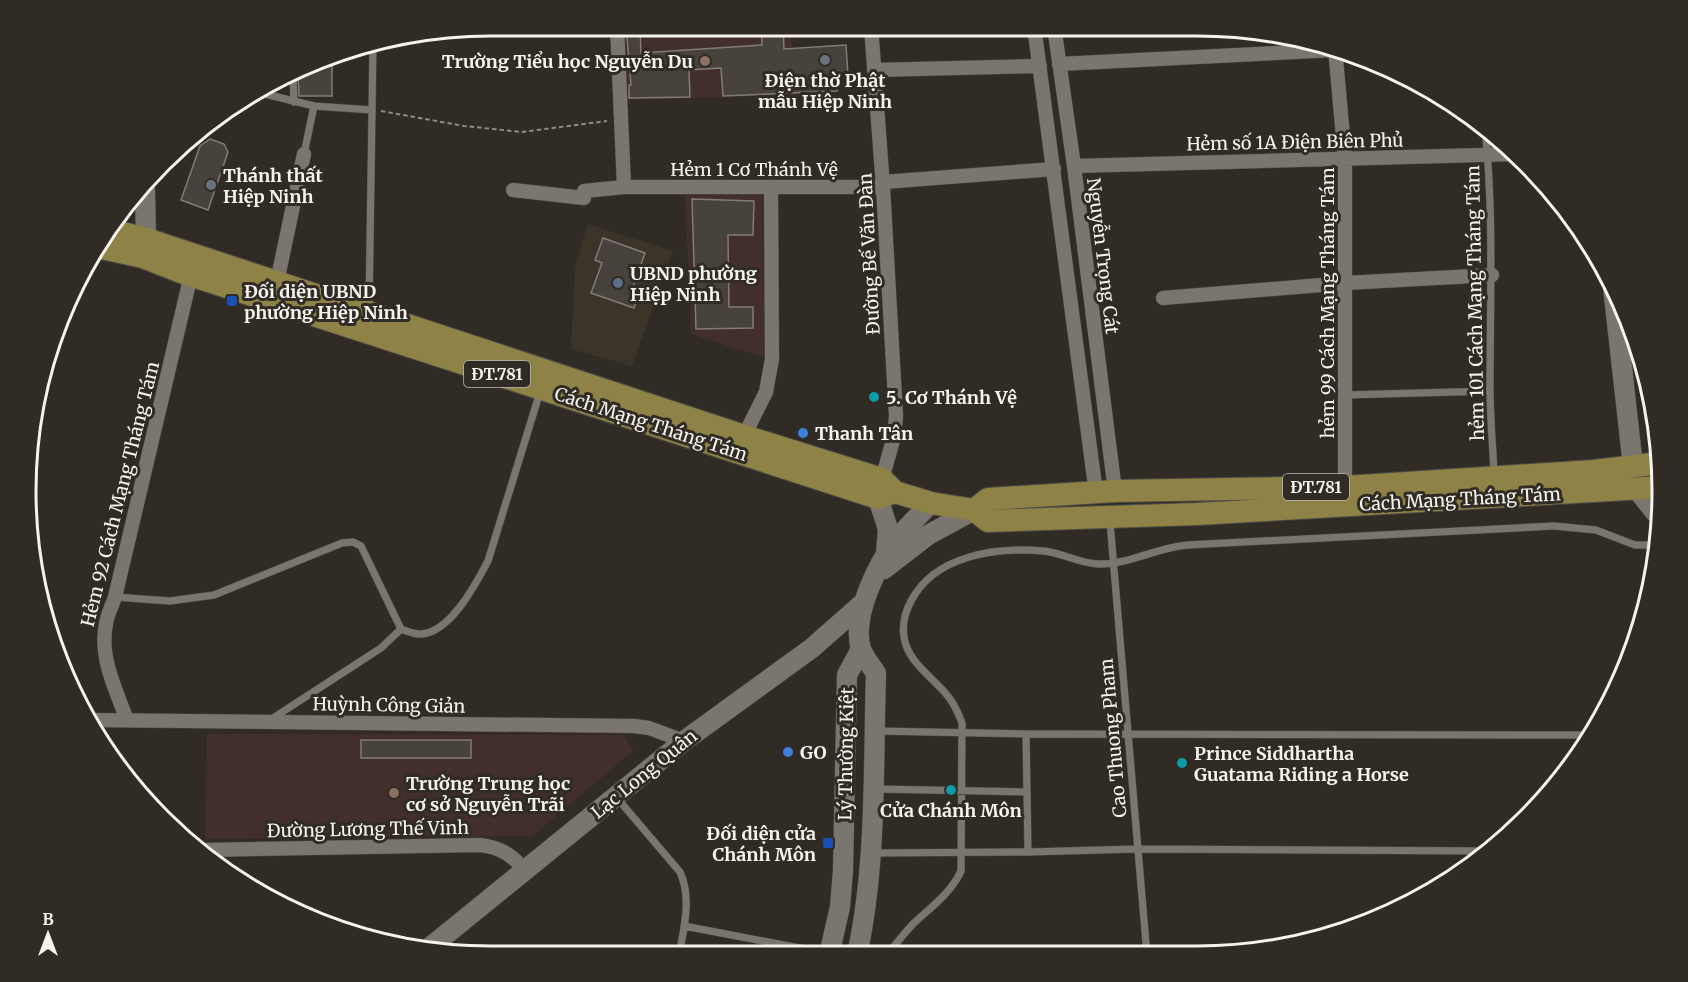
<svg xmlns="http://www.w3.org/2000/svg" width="1688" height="982" viewBox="0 0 1688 982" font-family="Merriweather,serif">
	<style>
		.built { fill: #3b3428 }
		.education { fill: #422e2c }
		.building { fill: #48423c; stroke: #837c76; stroke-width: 1.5 }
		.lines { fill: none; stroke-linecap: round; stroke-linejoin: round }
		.lane-casing { stroke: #4d4a44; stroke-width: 8 }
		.street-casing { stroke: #4d4a44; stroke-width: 15 }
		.secondary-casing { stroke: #4d4a44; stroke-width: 21 }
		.primary-casing { stroke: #4d4a44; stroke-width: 24 }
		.path { stroke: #8f8c86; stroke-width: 2; stroke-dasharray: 4.5 3; stroke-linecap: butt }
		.lane { stroke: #7a756e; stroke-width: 7 }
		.street { stroke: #7a756e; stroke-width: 14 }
		.secondary { stroke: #7a756e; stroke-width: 20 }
		.primary { stroke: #8e8246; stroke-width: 22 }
		.worship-dot { fill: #6b7280; stroke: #302c25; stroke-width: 2 }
		.education-dot { fill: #8d6e63; stroke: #302c25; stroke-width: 2 }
		.service-dot { fill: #5c6f8a; stroke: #302c25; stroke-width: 2 }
		.transit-dot { fill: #1a4fb4; stroke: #302c25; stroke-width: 2 }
		.culture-dot { fill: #0f9aa8; stroke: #302c25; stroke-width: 2 }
		.shop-dot { fill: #3f7fe0; stroke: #302c25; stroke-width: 2 }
		.labels { text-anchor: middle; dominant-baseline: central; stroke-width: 6; stroke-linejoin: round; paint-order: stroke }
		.shield { fill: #302c25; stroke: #bbb7b2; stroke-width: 1.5 }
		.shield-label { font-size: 16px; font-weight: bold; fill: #f6f3ef }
		.poi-label { font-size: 18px; font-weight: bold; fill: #f6f3ef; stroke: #302c25; text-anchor: start }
		.street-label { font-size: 18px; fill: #f6f3ef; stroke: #302c25 }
		.rim { fill: none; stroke: #f6f3ef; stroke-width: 3 }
	</style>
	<rect width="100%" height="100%" fill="#302c25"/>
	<path class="built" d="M588,224l85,27 -41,115 -61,-17 4,-82z"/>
	<path class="education" d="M617,26h174l3,69 -174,5z
		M685,194h77l3,164 -74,-24z
		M207,734l417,1 9,16 -101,85 -327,3z"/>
	<path class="building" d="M626,26h14l1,27 121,-8 -1,-19h22l1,23 62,-4 2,30 -12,1 1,15 -114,5 -2,-28 -32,2 1,27 -61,1v-13h2z
		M332,55v41h-33l-1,-23z
		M210,139l14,5 4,8 -20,58 -27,-10 19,-54z
		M692,199l62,2 -1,34h-25l1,72h24v21l-57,1z
		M603,238l42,15 -12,34 2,1 -2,6 5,2 -4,12 -43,-15 11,-30 -7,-3z
		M361,740h110v18h-110z"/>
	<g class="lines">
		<g class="lane-casing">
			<path id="lane" d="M293,76l1,26
				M261,93l53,13 58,4
				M1485,128c9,86 5,174 5,261 0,28 3,58 4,86
				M304,154l10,-48
				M369,309l4,-264
				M1345,395l145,-4
				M1655,514l4,17
				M1110,522l37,433
				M115,597l55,4 44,-6 128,-52 11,-1 8,4 40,83 -20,19 -111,72
				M401,629c6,2 12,5 18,5 30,1 57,-50 69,-73l52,-169
				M877,731l149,3 566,1
				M1026,734l2,118
				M875,789l152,3
				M617,798l63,74c12,26 4,56 -1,83
				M874,853l154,-1 109,-3 349,2
				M684,926l142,27
				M886,955c10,-10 18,-22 28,-32 17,-16 37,-30 47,-52l1,-148c-4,-11 -8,-20 -15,-28 -15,-18 -40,-34 -43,-58 -2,-13 1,-25 7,-36 24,-46 85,-54 133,-50 18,2 35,12 54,13 29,1 58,-16 89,-19l367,-19 42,4 39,15h22"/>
		</g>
		<g class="street-casing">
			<path id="street" d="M617,26l7,161
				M871,26l12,161 13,229 -2,21 -12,42
				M1034,26l62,467
				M1054,26l20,140 41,325
				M1335,48l10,111v328
				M1059,64l276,-14
				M874,70l166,-4
				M1074,166l443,-12
				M883,182l171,-13
				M513,190l71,8v-7l40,-4h259
				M277,282l27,-128
				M1163,298l182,-15 147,-8
				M744,436l22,-44 6,-33 -1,-171
				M91,720l543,6 15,2 35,13
				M127,720c-11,-30 -28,-63 -21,-96 1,-9 6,-18 9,-27l76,-322
				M203,850l277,-5c20,2 32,10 45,25"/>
		</g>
		<g class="secondary-casing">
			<path id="secondary" d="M145,189l1,50
				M1613,287l20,179
				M1651,392l4,28
				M1636,488l19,24
				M878,498l10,31 -2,25
				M884,569l44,-34 46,-25
				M428,949l256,-208 128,-93 51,-45
				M829,955l11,-48 3,-36 4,-196 14,-26
				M857,955c20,-92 16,-188 19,-282 -5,-7 -12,-16 -15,-24 -10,-32 17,-88 38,-112 10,-12 21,-23 32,-34"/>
		</g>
		<g class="primary-casing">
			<path id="primary" d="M107,229l39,10 598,197 138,43 13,13 36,11 43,7 14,11 209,-7 465,-27
				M97,247l46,10 38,15 697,226 17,-6
				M974,510l14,-11 127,-8 230,-4 249,-16 66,-8"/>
		</g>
		<path class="path" d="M381,111l83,15 58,6 85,-11"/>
		<use href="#lane" class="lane"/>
		<use href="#street" class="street"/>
		<use href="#secondary" class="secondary"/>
		<use href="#primary" class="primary"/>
	</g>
	<g class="worship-dot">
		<circle cx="825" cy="60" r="6"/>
		<circle cx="211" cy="185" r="6"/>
	</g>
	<g class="education-dot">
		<circle cx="705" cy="61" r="6"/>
		<circle cx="394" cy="793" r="6"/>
	</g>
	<circle class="service-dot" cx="618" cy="283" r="6"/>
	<g class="transit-dot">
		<rect x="226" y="295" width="12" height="12" rx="3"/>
		<rect x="822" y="837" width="12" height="12" rx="3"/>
	</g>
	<g class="culture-dot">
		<circle cx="874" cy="397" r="6"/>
		<circle cx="1182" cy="763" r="6"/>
		<circle cx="951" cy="790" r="6"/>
	</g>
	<g class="shop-dot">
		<circle cx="803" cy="433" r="6"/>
		<circle cx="788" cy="752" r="6"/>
	</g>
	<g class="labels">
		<g class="shield">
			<rect x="464" y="361" width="66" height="26" rx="4.5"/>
			<rect x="1283" y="474" width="66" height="26" rx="4.5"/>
		</g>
		<g class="shield-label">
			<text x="497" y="374">ĐT.781</text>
			<text x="1316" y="487">ĐT.781</text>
		</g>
		<g class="poi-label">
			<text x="693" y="61" text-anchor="end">Trường Tiểu học Nguyễn Du</text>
			<text x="825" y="80" text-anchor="middle">Điện thờ Phật<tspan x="825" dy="21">mẫu Hiệp Ninh</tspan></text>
			<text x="223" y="175">Thánh thất<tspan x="223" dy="21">Hiệp Ninh</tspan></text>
			<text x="630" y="273">UBND phường<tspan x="630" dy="21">Hiệp Ninh</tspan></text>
			<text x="244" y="291">Đối diện UBND<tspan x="244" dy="21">phường Hiệp Ninh</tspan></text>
			<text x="886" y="397">5. Cơ Thánh Vệ</text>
			<text x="815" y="433">Thanh Tân</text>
			<text x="800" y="752">GO</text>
			<text x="1194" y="753">Prince Siddhartha<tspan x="1194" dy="21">Guatama Riding a Horse</tspan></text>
			<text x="406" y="783">Trường Trung học<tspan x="406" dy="21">cơ sở Nguyễn Trãi</tspan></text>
			<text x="951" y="810" text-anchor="middle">Cửa Chánh Môn</text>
			<text x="816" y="833" text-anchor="end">Đối diện cửa<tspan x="816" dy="21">Chánh Môn</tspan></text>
		</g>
		<g class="street-label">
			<text transform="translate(1295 142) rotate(-1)">Hẻm số 1A Điện Biên Phủ</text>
			<text x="754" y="169">Hẻm 1 Cơ Thánh Vệ</text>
			<text transform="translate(869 254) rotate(-93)">Đường Bế Văn Đàn</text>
			<text transform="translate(1103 256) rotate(83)">Nguyễn Trọng Cát</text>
			<text transform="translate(1327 303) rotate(-90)">hẻm 99 Cách Mạng Tháng Tám</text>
			<text transform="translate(1475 303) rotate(-91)">hẻm 101 Cách Mạng Tháng Tám</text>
			<text transform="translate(651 424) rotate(18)">Cách Mạng Tháng Tám</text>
			<text transform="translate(120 494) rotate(-76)">Hẻm 92 Cách Mạng Tháng Tám</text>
			<text transform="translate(1460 499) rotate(-3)">Cách Mạng Tháng Tám</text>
			<text transform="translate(389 705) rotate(1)">Huỳnh Công Giản</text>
			<text transform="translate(1113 738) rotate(-95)">Cao Thuong Pham</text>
			<text transform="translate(846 754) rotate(-89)">Lý Thường Kiệt</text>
			<text transform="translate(644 774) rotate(-39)">Lạc Long Quân</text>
			<text transform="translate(368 829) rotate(-1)">Đường Lương Thế Vinh</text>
		</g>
	</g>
	<path d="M0 0H1688V982H0ZM491 36H1197A455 455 0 0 1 1652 491V491A455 455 0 0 1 1197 946H491A455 455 0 0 1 36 491V491A455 455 0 0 1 491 36Z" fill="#302c25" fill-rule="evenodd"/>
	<path class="rim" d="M491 36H1197A455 455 0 0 1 1652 491V491A455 455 0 0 1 1197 946H491A455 455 0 0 1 36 491V491A455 455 0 0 1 491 36Z"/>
	<g transform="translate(48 934)" stroke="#302c25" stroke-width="4.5" paint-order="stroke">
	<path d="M0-4.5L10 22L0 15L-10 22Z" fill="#f6f3ef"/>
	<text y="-9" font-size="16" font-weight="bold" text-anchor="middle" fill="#f6f3ef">B</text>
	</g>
</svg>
